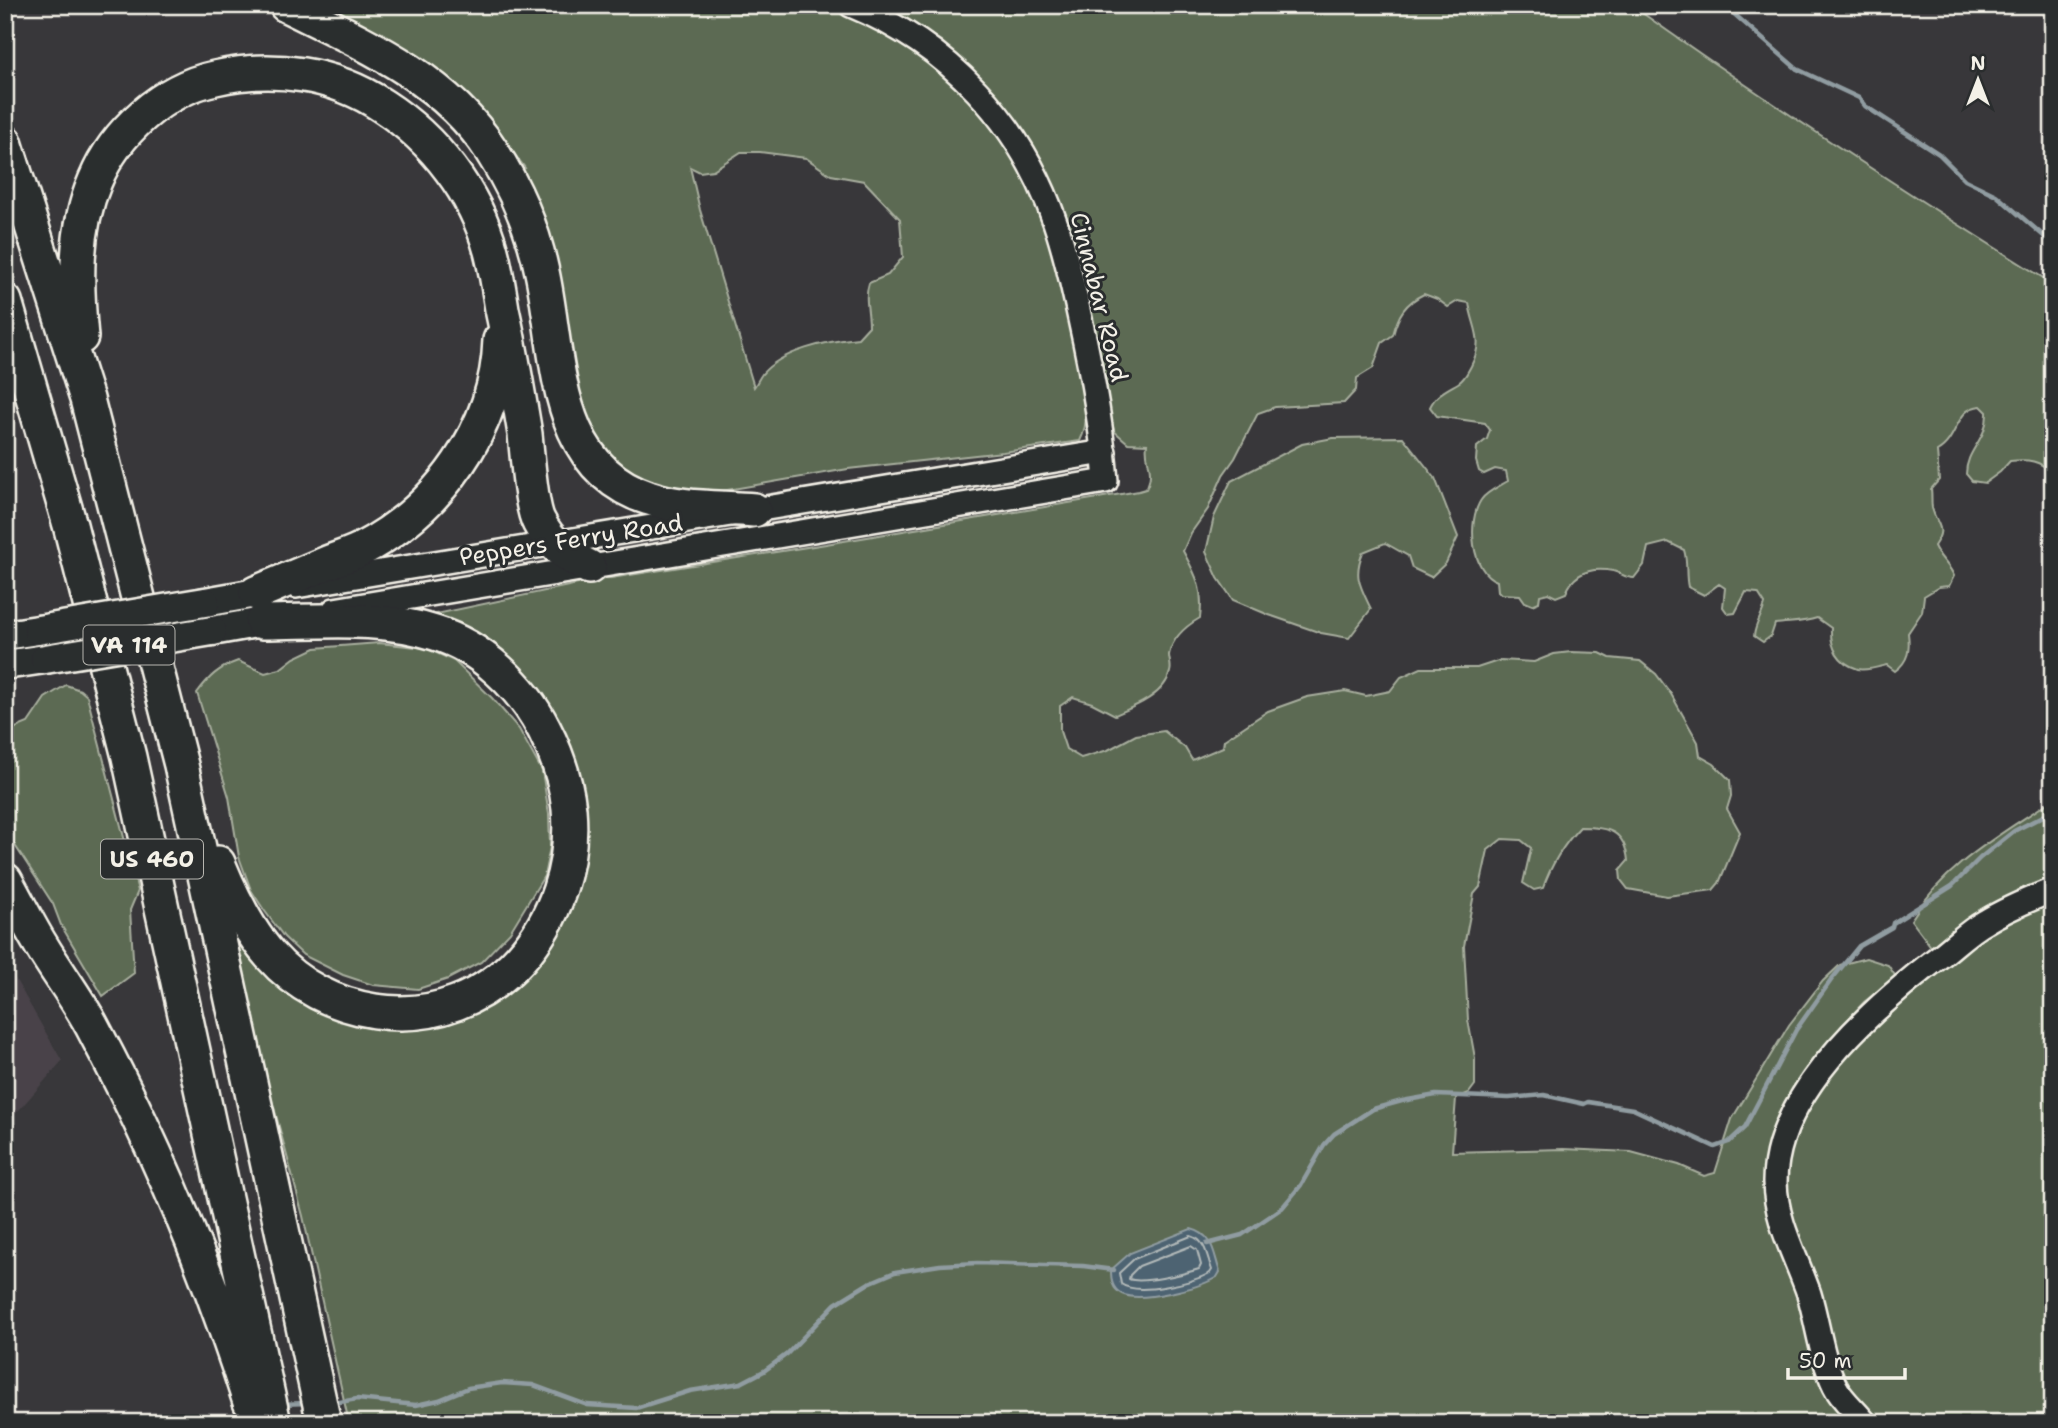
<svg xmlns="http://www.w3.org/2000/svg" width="2058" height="1428" viewBox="0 0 2058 1428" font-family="'Shantell Sans',sans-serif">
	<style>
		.built { fill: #494349 }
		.green { fill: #5b6a53; stroke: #a8ae9e; stroke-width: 2; fill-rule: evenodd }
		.water { fill: #4e6472; stroke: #909ca1; stroke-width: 2 }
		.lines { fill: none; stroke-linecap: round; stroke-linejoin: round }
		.shore { stroke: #b2b9b9; stroke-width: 2 }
		.stream { stroke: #909ca1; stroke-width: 4.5 }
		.minor-casing { stroke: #f4f1e8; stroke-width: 28 }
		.major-casing { stroke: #f4f1e8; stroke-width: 33 }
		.highway-casing { stroke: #f4f1e8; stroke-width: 38 }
		.minor { stroke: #2a2d2e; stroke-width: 23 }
		.major { stroke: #2a2d2e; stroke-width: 28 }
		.highway { stroke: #2a2d2e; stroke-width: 33 }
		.major-bridge-casing { stroke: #f4f1e8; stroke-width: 33; stroke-linecap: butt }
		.major-bridge { stroke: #2a2d2e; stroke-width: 28 }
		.labels { text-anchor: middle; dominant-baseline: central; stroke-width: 6; stroke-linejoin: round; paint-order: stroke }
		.shield { fill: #2a2d2e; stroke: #b7b6b0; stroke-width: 2 }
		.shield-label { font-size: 23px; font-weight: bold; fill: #f4f1e8 }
		.street-label { font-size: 24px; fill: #f4f1e8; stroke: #2a2d2e }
	</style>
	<rect width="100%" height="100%" fill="#38373a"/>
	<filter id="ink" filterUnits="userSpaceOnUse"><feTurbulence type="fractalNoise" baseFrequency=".0143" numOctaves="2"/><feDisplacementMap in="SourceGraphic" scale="14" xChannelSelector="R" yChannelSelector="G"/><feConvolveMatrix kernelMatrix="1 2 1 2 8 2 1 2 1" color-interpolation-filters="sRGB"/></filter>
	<g filter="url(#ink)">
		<path class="built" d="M5,961l57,100 -57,65z"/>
		<path class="green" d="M316,5h505c30,11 75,29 101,48 51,37 96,101 120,160 16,39 23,83 31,124 6,30 22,75 7,104l-77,11 -155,17 -138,24 -72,-10 -50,-45 -70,-267 7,-3c-24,-31 -47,-65 -77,-90 -38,-33 -87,-51 -132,-73zM741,152h19l46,6 25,17 33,6 36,38 3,38 -15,18 -19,8c-5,15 0,27 0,43l-11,12c-29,3 -76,12 -96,36 -3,4 -5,9 -8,13l-54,-177 -10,-43 10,5 13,-2z
			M883,5h748c137,98 279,190 422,279v190c-13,-14 -25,-15 -43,-13l-10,11 -15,11 -13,-2 -6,-7c0,-25 22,-34 21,-62l-6,-6c-27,2 -21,32 -44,45l2,29 -8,9c1,6 0,13 1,19 5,19 15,19 2,38 5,12 15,18 20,30l-5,10 -10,1 -15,9 -2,16 -14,21c2,16 1,28 -13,38l-8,-6c-8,2 -21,6 -29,4 -20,-6 -28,-22 -27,-41l-14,-10c-14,5 -28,4 -42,6l-4,12 -8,6 -9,-6c1,-12 8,-20 11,-32l-7,-11 -12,-1 -11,21 -7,1 -5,-7 2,-19 -6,-4 -15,11 -16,-8c-3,-13 0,-25 -4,-37l-16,-8 -20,5 -4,18 -10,13c-9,0 -13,-5 -21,-7 -22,-4 -39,1 -47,22l-10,4 -8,-4 -8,2 -1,7 -7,3 -7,-3 -5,-7 -19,-1 -3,-3 -1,-10c-26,-9 -30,-60 -16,-81 5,-8 19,-14 27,-19l-2,-10 -11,-2 -11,5 -5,-3 -3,-10 1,-14 10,-8 3,-9 -5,-7 -48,-7 -7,-9c6,-13 16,-17 28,-24 7,-4 9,-10 13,-17 14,-27 2,-37 -2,-63l-11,-2 -10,6 -11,-8 -13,-5c-19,9 -26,21 -31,41l-11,8 -9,25 -16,10 -1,12 -12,13 -69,4 -17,6 -23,45 -12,17 -15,34 -17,24 -8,18c13,24 21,38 17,67 -14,8 -28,20 -31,37 0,5 3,12 1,17 -5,23 -36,35 -55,43l-23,-12 -19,-6 -13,9v25l6,18 15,9 27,-8 28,-15 28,-4 21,17 7,12 31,-13 1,-7 44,-29 39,-14 38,-6 21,5 24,-5 11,-14 20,-9h56l24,-8 33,2 20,-8 17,-2 29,1 10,5 30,3 16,13 15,20 27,48 2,14 14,8 16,16 1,16 -4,13 13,23 -21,51 -6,7 -46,6 -39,-7 -7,-9 -1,-10 8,-9c-3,-31 -20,-34 -48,-34 -17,18 -29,38 -37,61l-9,2 -11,-7 8,-35 -10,-8 -19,-1 -14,11 -8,37 -6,7 -10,52 4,74 7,38v27l-6,8 -13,5 -4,54 111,-3 68,3 48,13 25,11 11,-3 17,-54 57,-94 34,-44 17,-16 26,-7 22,7 8,12 -32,25 -25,27 -52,79 -20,61 86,254h-1504l-46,-207 -34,-127 -34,-157 144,84 153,-59 37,-202 -147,-138 170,-36 234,-37 313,-53 7,-2c10,-20 -2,-28 1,-45l-19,-1 -14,-12 -34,-154 -90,-187 -49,-49z
			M1403,437l32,41 23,59 -12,26 -15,14 -19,-9 -4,-12 -23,-13 -22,9c-10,24 -3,34 8,57l-22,29 -28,-5 -52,-18 -36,-15 -15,-22 -12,-26 8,-35 17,-36 71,-37 31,-6z
			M379,643l47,5 28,13 38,37 27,31 23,42 7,43 1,33 -6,29 -34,56 -29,30 -33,17 -30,10 -45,-4 -30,-10 -40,-20 -19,-18 -20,-27 -13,-20 -12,-33 -10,-60 -32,-104c12,-16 21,-25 41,-32l27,12 15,-4 14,-11 21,-10z
			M66,685l14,5 7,6 51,195 -8,19 4,63 -31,23 -42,-71 -8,-21 -48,-74v-60l4,-3 -4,-7v-21l8,-10 15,-6 17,-25z
			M2053,794v89l-118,69 -24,-32c34,-55 86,-83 138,-118z
			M2053,897v526h-182l-27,-36 -51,-149 -11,-61 17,-60 61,-82 120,-100z"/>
		<path class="water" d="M1191,1229c23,6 22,23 29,43l-3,5c-17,11 -78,26 -95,17 -10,-5 -11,-14 -11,-24l19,-17z"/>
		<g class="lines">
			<path class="shore" d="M1191,1236c15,4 16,21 21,34l-2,3c-18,10 -73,23 -89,11l-2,-11 15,-14z
				M1191,1246l6,4 4,15 -2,4c-15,5 -57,15 -70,10l1,-4 9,-9z"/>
			<path class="stream" d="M1716,5l17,8 64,56 62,29 6,8 74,48 26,26 31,15 57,49
				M1207,1244l35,-9 40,-27 19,-23 23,-40 10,-11 39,-25 29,-8 34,-6 73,3 35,-3 40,9 4,-2 45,7 82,38 14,-5 16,-15 51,-97 36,-51 27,-33 33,-19 1,-4 59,-37 28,-28 34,-27 39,-20
				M334,1403l23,-4 59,6 23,-5 29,-12 34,-5 31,2 54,20 49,3 54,-17 51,-8 23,-12 23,-17 48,-50 34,-21 26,-11 45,-7 37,-2 106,3 31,4
				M281,1404l26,-1"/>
			<g class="minor-casing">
				<path id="minor" d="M296,586l808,-134
					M334,610l772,-129c-4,-54 -14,-108 -26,-162 -7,-33 -14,-65 -25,-97 -34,-100 -107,-177 -204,-217
					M1865,1423c-9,-12 -24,-24 -30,-37 -14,-29 -17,-62 -26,-92 -13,-38 -33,-71 -34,-112 0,-90 102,-178 168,-228 14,-11 27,-24 42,-32 21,-13 45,-23 68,-32"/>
			</g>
			<g class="major-casing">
				<path id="major" d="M205,602l51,-9
					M212,631l50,-9
					M5,635l33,-5
					M5,665l40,-6"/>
			</g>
			<g class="highway-casing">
				<path id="highway" d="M286,5c75,37 158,72 205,145 24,37 42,79 51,122 18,82 9,195 107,226 32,11 71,9 105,12
					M5,142l82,257 94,366 143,658
					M5,301l65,224 59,232 145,666
					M81,337c-5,-53 -7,-107 14,-156 20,-49 68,-92 120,-103 57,-13 119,-5 168,28 51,33 92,86 108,145 5,19 8,39 11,58 9,41 16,83 23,125 2,19 6,74 14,88 11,22 29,35 50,45
					M256,593c21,-9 43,-18 64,-27 13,-6 28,-10 40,-16 79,-41 137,-121 140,-210
					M218,863c13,32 29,66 52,92 27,31 65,50 105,56 118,18 204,-90 194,-202 -3,-28 -12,-55 -25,-80 -22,-43 -63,-82 -109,-96 -55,-18 -116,-11 -173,-11
					M5,880c12,21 23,44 36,65 16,27 36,53 51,81 64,120 117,246 158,376"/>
			</g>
			<use href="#minor" class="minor"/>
			<use href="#major" class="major"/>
			<use href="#highway" class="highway"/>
			<g class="major-bridge-casing">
				<path id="major-bridge" d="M38,630l167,-28
					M45,659l167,-28"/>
			</g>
			<use href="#major-bridge" class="major-bridge"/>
		</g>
	</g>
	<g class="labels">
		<g class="shield">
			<rect x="83.5" y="625.5" width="91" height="39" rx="5"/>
			<rect x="101" y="839.5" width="102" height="39" rx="5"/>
		</g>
		<g class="shield-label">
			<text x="129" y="645">VA 114</text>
			<text x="152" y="859">US 460</text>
		</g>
		<g class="street-label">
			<text transform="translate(1099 297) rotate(76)">Cinnabar Road</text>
			<text transform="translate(571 540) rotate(-9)">Peppers Ferry Road</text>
		</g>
	</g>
	<rect width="2058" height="1428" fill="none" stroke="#2a2d2e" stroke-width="28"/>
	<rect x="14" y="14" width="2030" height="1400" fill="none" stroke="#f4f1e8" stroke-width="2.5" filter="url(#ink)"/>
	<g transform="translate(1978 80)" stroke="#2a2d2e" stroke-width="5" paint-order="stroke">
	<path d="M0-5L12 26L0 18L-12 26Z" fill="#f4f1e8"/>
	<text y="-10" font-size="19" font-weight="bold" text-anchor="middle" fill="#f4f1e8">N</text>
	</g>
	<path d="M1788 1368v10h117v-10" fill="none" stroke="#f4f1e8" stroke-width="3.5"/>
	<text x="1799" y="1368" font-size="21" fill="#f4f1e8" stroke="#2a2d2e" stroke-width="5" paint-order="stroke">50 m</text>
</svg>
